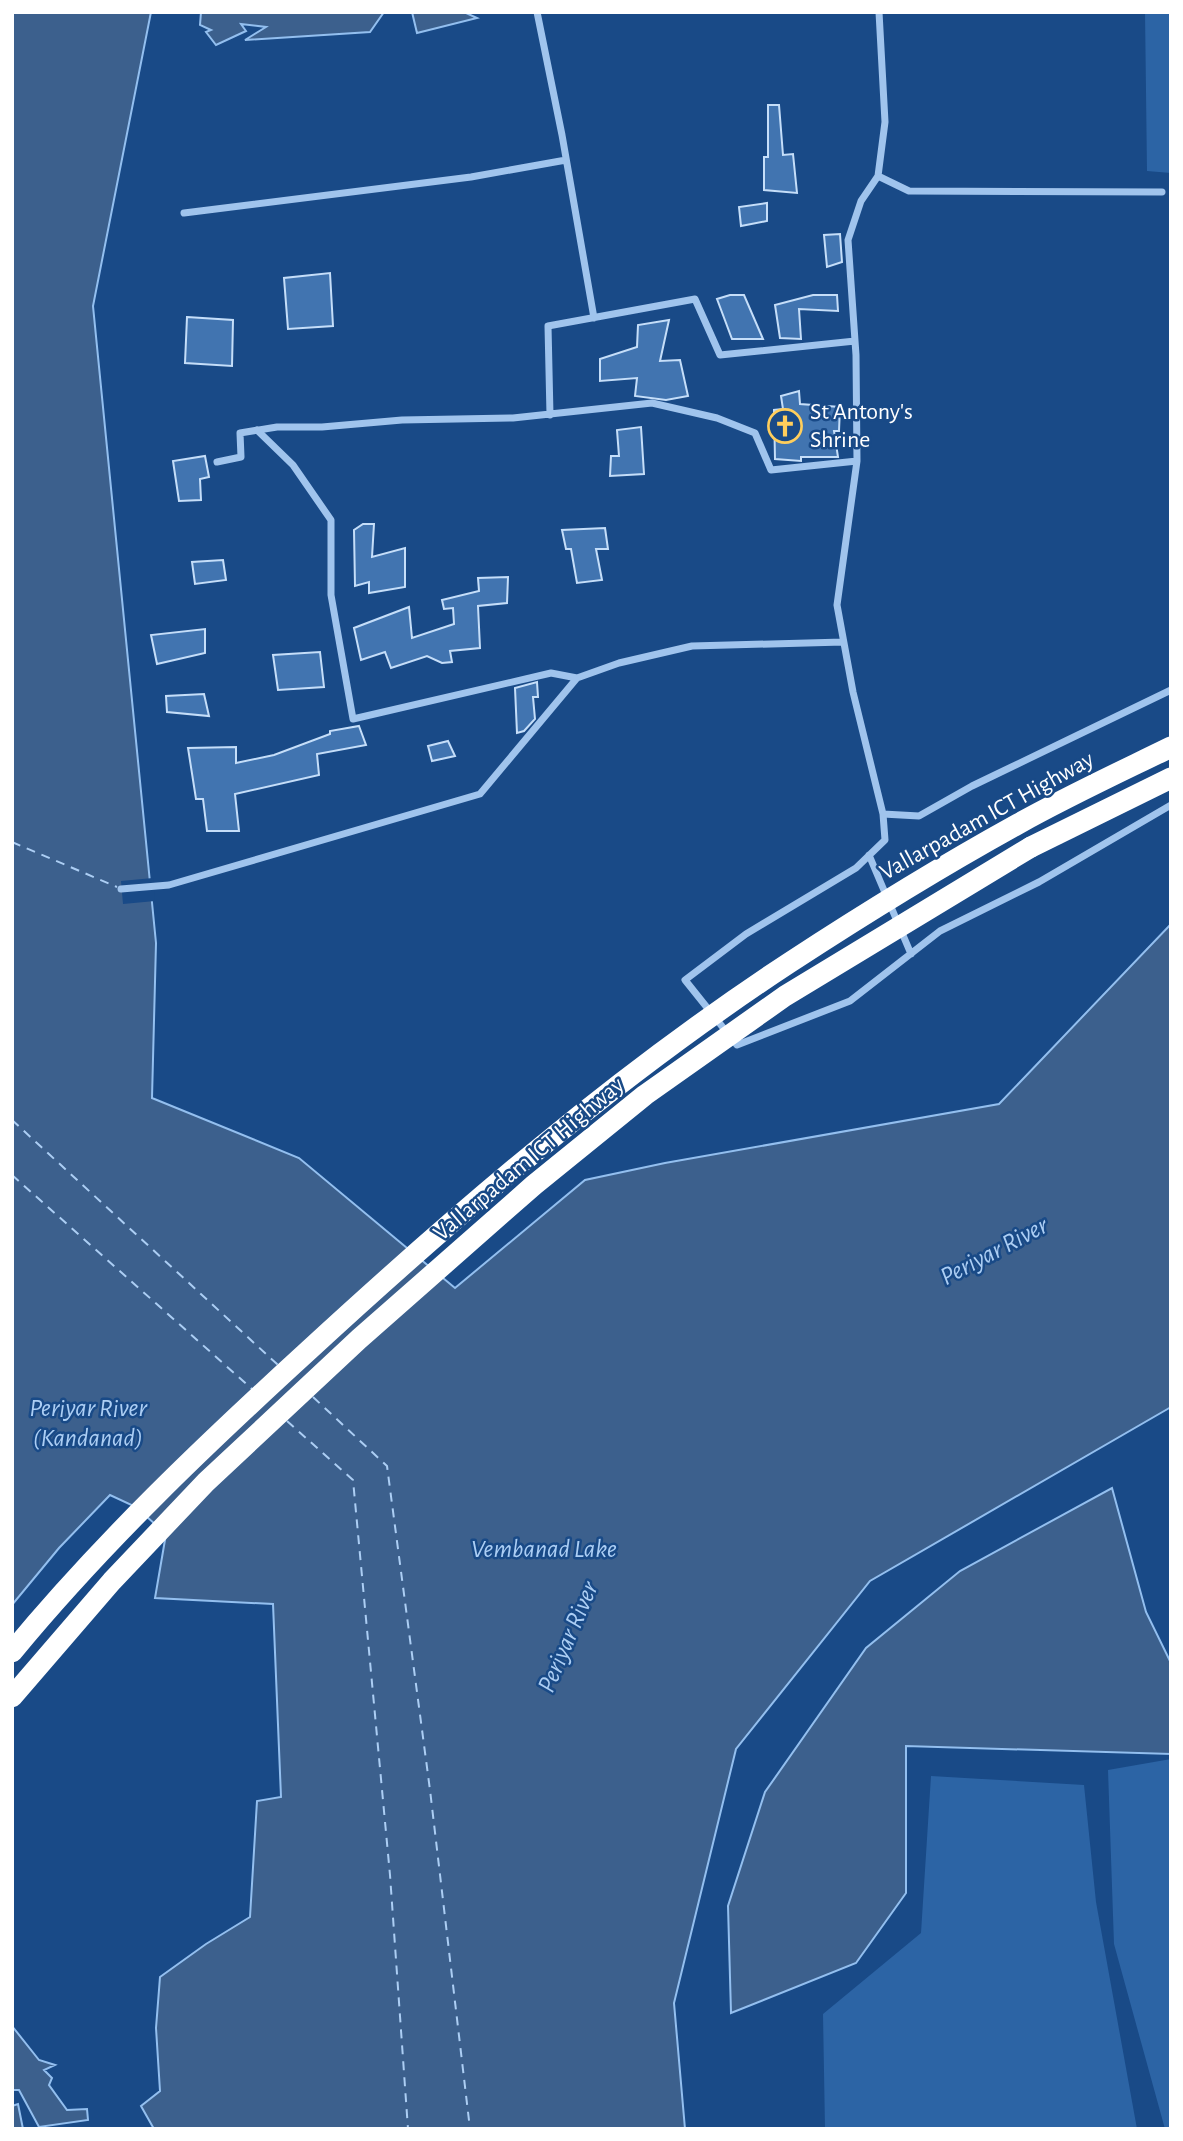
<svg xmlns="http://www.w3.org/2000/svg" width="1183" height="2141" viewBox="0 0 1183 2141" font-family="'Alegreya Sans',sans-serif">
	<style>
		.green { fill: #2c64a5 }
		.water { fill: #3c608d; stroke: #93bfef; stroke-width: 2 }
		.pier { fill: #194a87 }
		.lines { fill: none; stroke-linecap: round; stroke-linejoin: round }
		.ferry { stroke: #accef4; stroke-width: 2; stroke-dasharray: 9 7; stroke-linecap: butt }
		.building { fill: #4174b0; stroke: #c5def9; stroke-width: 2 }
		.street { stroke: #a0c4ed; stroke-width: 7 }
		.highway { stroke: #fff; stroke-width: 21 }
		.highway-bridge { stroke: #fff; stroke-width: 21 }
		.labels { text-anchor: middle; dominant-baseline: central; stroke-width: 5; stroke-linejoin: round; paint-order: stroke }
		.poi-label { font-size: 24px; fill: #fff; stroke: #194a87; text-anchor: start }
		.street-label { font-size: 24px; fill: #fff; stroke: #194a87 }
		.water-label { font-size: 26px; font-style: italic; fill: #accef4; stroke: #194a87 }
	</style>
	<rect width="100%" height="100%" fill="#194a87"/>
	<path class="green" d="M1145,12h26v161l-24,-2z
		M1171,1759v370h-6l-51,-185 -6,-174z
		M931,1776l153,9 12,117 41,227h-312l-2,-115 98,-81z"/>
	<path class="water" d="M12,12h139l-58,294 63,637 -4,155 147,60 156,130 130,-108 80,-17 334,-59 172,-180v483l-301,174 -134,168 -62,254 11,126h-531l-13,-23 19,-15 -4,-63 4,-51 46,-33 44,-27 7,-116 24,-4 -8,-193 -118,-6 11,-64 -30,-27 -26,-12 -51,53 -47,57z
		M201,12h183l-14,20 -125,8 21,-13 -25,-3 5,7 -30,14 -10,-13 5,-2 -11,-5z
		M412,12h52l13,6 -60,15z
		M1112,1488l34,124 25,51v91l-265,-8v147l-50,70 -125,50 -3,-107 37,-114 101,-144 94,-77z
		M12,2026l27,34 16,5 -11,5 8,8 -3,7 18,25 20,-1 1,11 -49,7 -20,-37h-7z
		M18,2104l5,25h-11v-23z"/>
	<path class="pier" d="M153,878l2,23 -32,3 -2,-23z"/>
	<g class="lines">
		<path class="ferry" d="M12,842l105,45
			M12,1120l266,245
			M12,1175l240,214
			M313,1397l74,69 43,324 40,339
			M287,1421l66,59 37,395 18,254"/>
	</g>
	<path class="building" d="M768,105h11l4,50 10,-1 4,39 -33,-3v-33h4z
		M767,203v18l-26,5 -2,-19z
		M840,234l2,28 -15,5 -3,-32z
		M330,273l3,53 -45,3 -4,-51z
		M730,295h14l19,44h-31l-15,-40z
		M813,295h24l1,16 -39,-2 2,30 -21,-1 -5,-33z
		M187,317l46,3 -1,46 -47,-3z
		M669,320l-9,41 20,-1 8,36 -22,4 -31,-4 2,-18 -37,3v-22l37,-12 1,-22z
		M799,391l1,13 40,3 -1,24h-5l4,26h-37v4l-26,-2 -1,-49 9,-1 -2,-13z
		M641,427l3,47 -34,2 1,-20h8l-2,-26z
		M205,456l4,21 -9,2 1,21 -22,1 -6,-40z
		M363,524h11l-2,33 33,-9v39l-36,6v-11l-14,4 -1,-56z
		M605,528l3,21h-12l6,31 -25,3 -6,-34h-5l-4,-19z
		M223,560l3,20 -31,4 -3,-22z
		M508,577l-1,26 -29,3 2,42 -30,3 2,11 -10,1 -15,-7 -36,12 -6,-16 -24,8 -7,-32 55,-21 3,31 42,-14 -1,-16 -9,1 -2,-9 37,-9 -1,-13z
		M205,629v24l-48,11 -6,-29z
		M320,652l4,35 -46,3 -5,-35z
		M537,682l1,15h-5l2,22 -11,12 -7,2 -2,-45z
		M204,694l5,22 -42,-4 -1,-16z
		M359,726l7,19 -49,9 2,21 -84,19 4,37h-32l-4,-32h-7l-8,-51 48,-1v16l38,-8 56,-21v-3z
		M448,741l7,15 -23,5 -4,-15z"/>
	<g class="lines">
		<path class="street" d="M537,12l25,123 32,183
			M879,12l6,110 -7,54 -17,25 -13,39 8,115 1,106 -20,144 16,87 30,122 36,2 53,-30 199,-96
			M878,176l31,15 253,1
			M184,213l287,-36 95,-17
			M550,415l-2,-89 147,-27 25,56 135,-14
			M257,430l36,35 38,55v75l22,124 198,-46 26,5
			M217,462l24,-5 -1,-24 37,-6h45l80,-7 111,-2 139,-15 65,15 38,15 16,37 86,-9
			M883,814l2,26 -29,28 -110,66 -61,46 52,65 113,-44 90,-70 99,-49 132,-77
			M869,855l42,99
			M121,889l48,-4 311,-91 97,-116 42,-15 73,-17 151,-4"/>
		<path class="highway" d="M1031,847l140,-69"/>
		<path class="highway-bridge" d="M12,1652c90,-109 193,-207 297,-302 151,-139 308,-274 480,-387 75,-49 151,-96 229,-139 50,-28 102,-52 153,-77
			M12,1697l100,-116 94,-99 153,-143 175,-154 111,-90 140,-99 246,-149"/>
	</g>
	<defs>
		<g id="church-ring" transform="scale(1.75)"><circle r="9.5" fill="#194a87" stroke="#ffce5c" stroke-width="1.5"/><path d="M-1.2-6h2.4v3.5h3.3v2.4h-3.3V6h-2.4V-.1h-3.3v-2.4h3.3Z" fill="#ffce5c"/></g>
	</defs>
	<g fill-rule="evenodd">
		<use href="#church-ring" x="785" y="426"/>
	</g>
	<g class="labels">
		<g class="poi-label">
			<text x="810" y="412">St Antony's<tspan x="810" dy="28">Shrine</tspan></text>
		</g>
		<g class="street-label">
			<text transform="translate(987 816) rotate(-29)">Vallarpadam ICT Highway</text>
			<text transform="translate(529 1159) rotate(-40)">Vallarpadam ICT Highway</text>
		</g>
		<g class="water-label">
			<text transform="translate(994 1251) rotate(-28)">Periyar River</text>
			<text x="88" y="1408">Periyar River<tspan x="88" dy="30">(Kandanad)</tspan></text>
			<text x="544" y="1549">Vembanad Lake</text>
			<text transform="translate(568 1637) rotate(-67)">Periyar River</text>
		</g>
	</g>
	<rect width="1183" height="2141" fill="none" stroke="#ffffff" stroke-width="28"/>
</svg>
